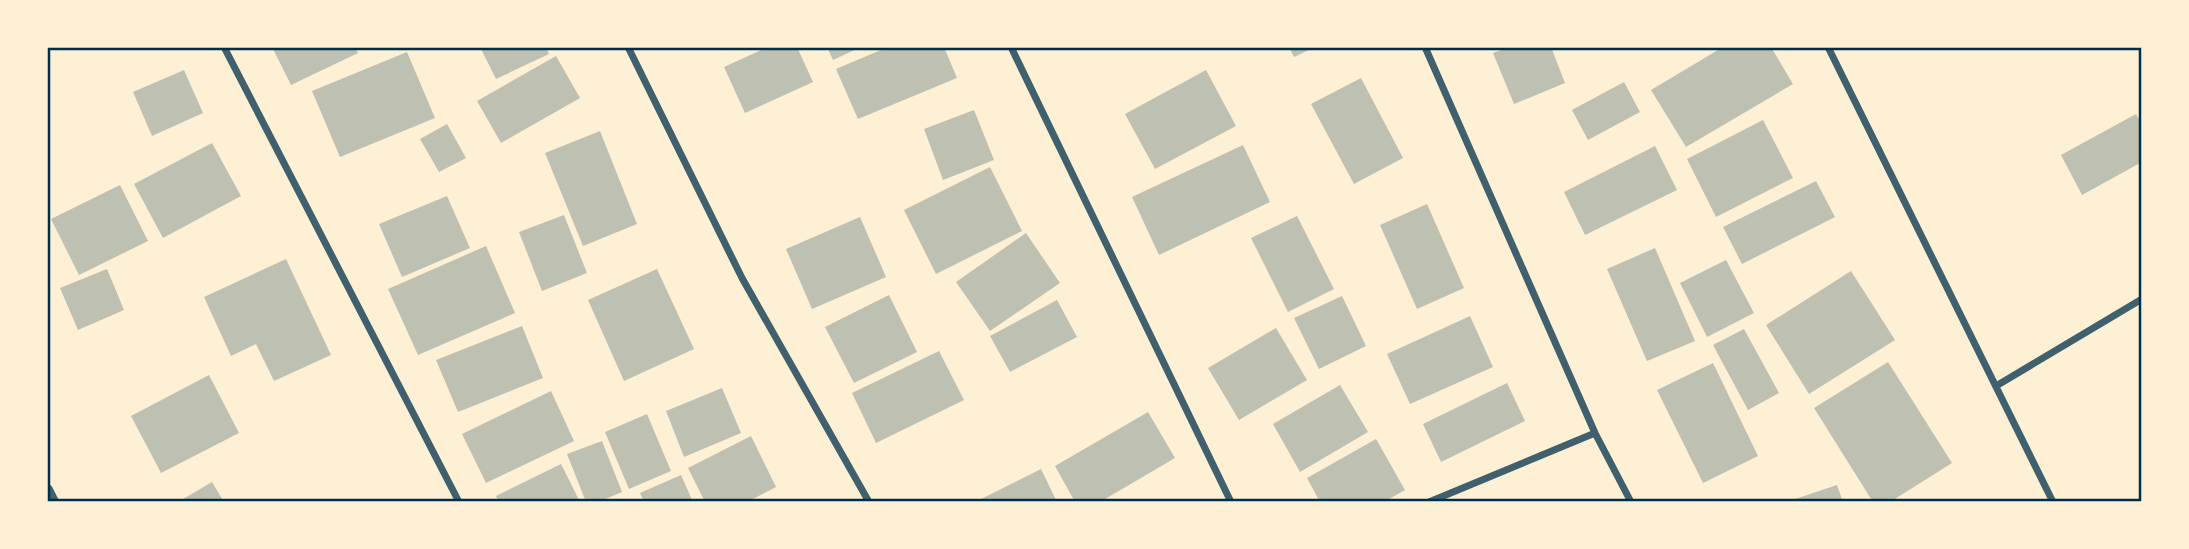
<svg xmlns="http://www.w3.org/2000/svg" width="2189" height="549" viewBox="0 0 2189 549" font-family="Signika,sans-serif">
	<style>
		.building { fill: #bec0b2 }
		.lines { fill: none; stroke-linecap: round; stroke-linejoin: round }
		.minor { stroke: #3f606c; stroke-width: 7 }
		.tertiary { stroke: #3f606c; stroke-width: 12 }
		.neatline { fill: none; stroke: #003049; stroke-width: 2.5 }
	</style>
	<rect width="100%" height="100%" fill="#fdf0d5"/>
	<path class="building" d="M272,47h83l3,6 -67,32z
		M480,47h66l3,7 -53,25z
		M768,47h29l16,35 -68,31 -21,-46z
		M827,47h34l-28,13z
		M888,47h56l13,31 -99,41 -22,-50z
		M1289,47h26l-21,10z
		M1509,47h42l14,36 -51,21 -21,-51z
		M1723,47h48l22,37 -107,63 -35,-57z
		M407,52l28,66 -95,39 -28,-66z
		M556,56l24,42 -79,45 -24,-42z
		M184,70l19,43 -51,23 -19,-44z
		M1206,70l30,56 -81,43 -30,-55z
		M1361,78l42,80 -49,26 -43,-80z
		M1624,82l16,30 -52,28 -16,-30z
		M974,110l20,50 -51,20 -19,-51z
		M2136,114l6,11v37l-60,33 -21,-40z
		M1763,120l30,58 -77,39 -29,-58z
		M447,124l19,34 -27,14 -19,-33z
		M600,131l37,93 -54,22 -38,-93z
		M212,143l29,53 -78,42 -29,-54z
		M1243,145l27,57 -111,53 -27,-58z
		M1655,146l22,44 -92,45 -21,-43z
		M990,167l32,64 -86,43 -32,-64z
		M1816,181l19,36 -93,47 -19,-37z
		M120,185l28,56 -69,34 -28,-56z
		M447,196l23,52 -68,29 -23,-53z
		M1427,204l37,84 -47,21 -37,-84z
		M564,215l23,58 -45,18 -23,-59z
		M1297,216l37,73 -46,23 -37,-74z
		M860,217l26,60 -74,32 -26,-60z
		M1026,233l34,50 -70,48 -34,-49z
		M486,246l29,67 -97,42 -30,-66z
		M1655,248l40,93 -48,20 -40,-92z
		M286,259l45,96 -57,26 -18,-37 -25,12 -27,-59z
		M1726,260l28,53 -47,24 -27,-54z
		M107,269l17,41 -46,20 -18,-42z
		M657,269l37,80 -70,32 -36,-81z
		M1851,271l44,69 -86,54 -43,-69z
		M889,295l28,57 -63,31 -29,-56z
		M1342,296l24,50 -47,23 -25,-51z
		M1057,300l20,37 -67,35 -20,-36z
		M1470,316l23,51 -83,37 -23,-50z
		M522,326l21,52 -85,34 -22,-52z
		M1276,328l31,52 -68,40 -31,-52z
		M1744,329l35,64 -31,17 -35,-65z
		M939,351l25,49 -88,43 -24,-50z
		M1888,362l64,101 -62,39h-17l-59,-94z
		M1713,363l45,93 -55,27 -46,-93z
		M209,375l30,58 -78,40 -30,-57z
		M1507,383l18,38 -84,41 -18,-38z
		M1340,385l28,47 -68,40 -27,-48z
		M722,388l19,45 -57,24 -18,-46z
		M551,391l23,50 -88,42 -24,-49z
		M1148,412l27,46 -75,44h-25l-20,-36z
		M647,414l24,57 -42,18 -24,-57z
		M751,436l25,51 -29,15h-42l-17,-34z
		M1376,439l29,51 -21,12h-64l-13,-24z
		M602,441l20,51 -24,10h-12l-19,-48z
		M561,464l19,38h-81l-3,-6z
		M1041,469l16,33h-82z
		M681,475l12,27h-49l-4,-9z
		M212,482l12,20h-46z
		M1837,485l6,17h-54v-1z"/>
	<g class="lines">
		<path class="minor" d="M224,47l235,455
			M628,47l114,231 127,224
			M1011,47l220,455
			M1425,47l170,386 36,69
			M1828,47l225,455
			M1996,386l146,-87
			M1429,502l166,-69"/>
		<path class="tertiary" d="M47,490l6,12"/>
	</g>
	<rect width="2189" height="549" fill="none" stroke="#fdf0d5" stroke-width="98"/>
	<rect x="49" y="49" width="2091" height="451" class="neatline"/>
</svg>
